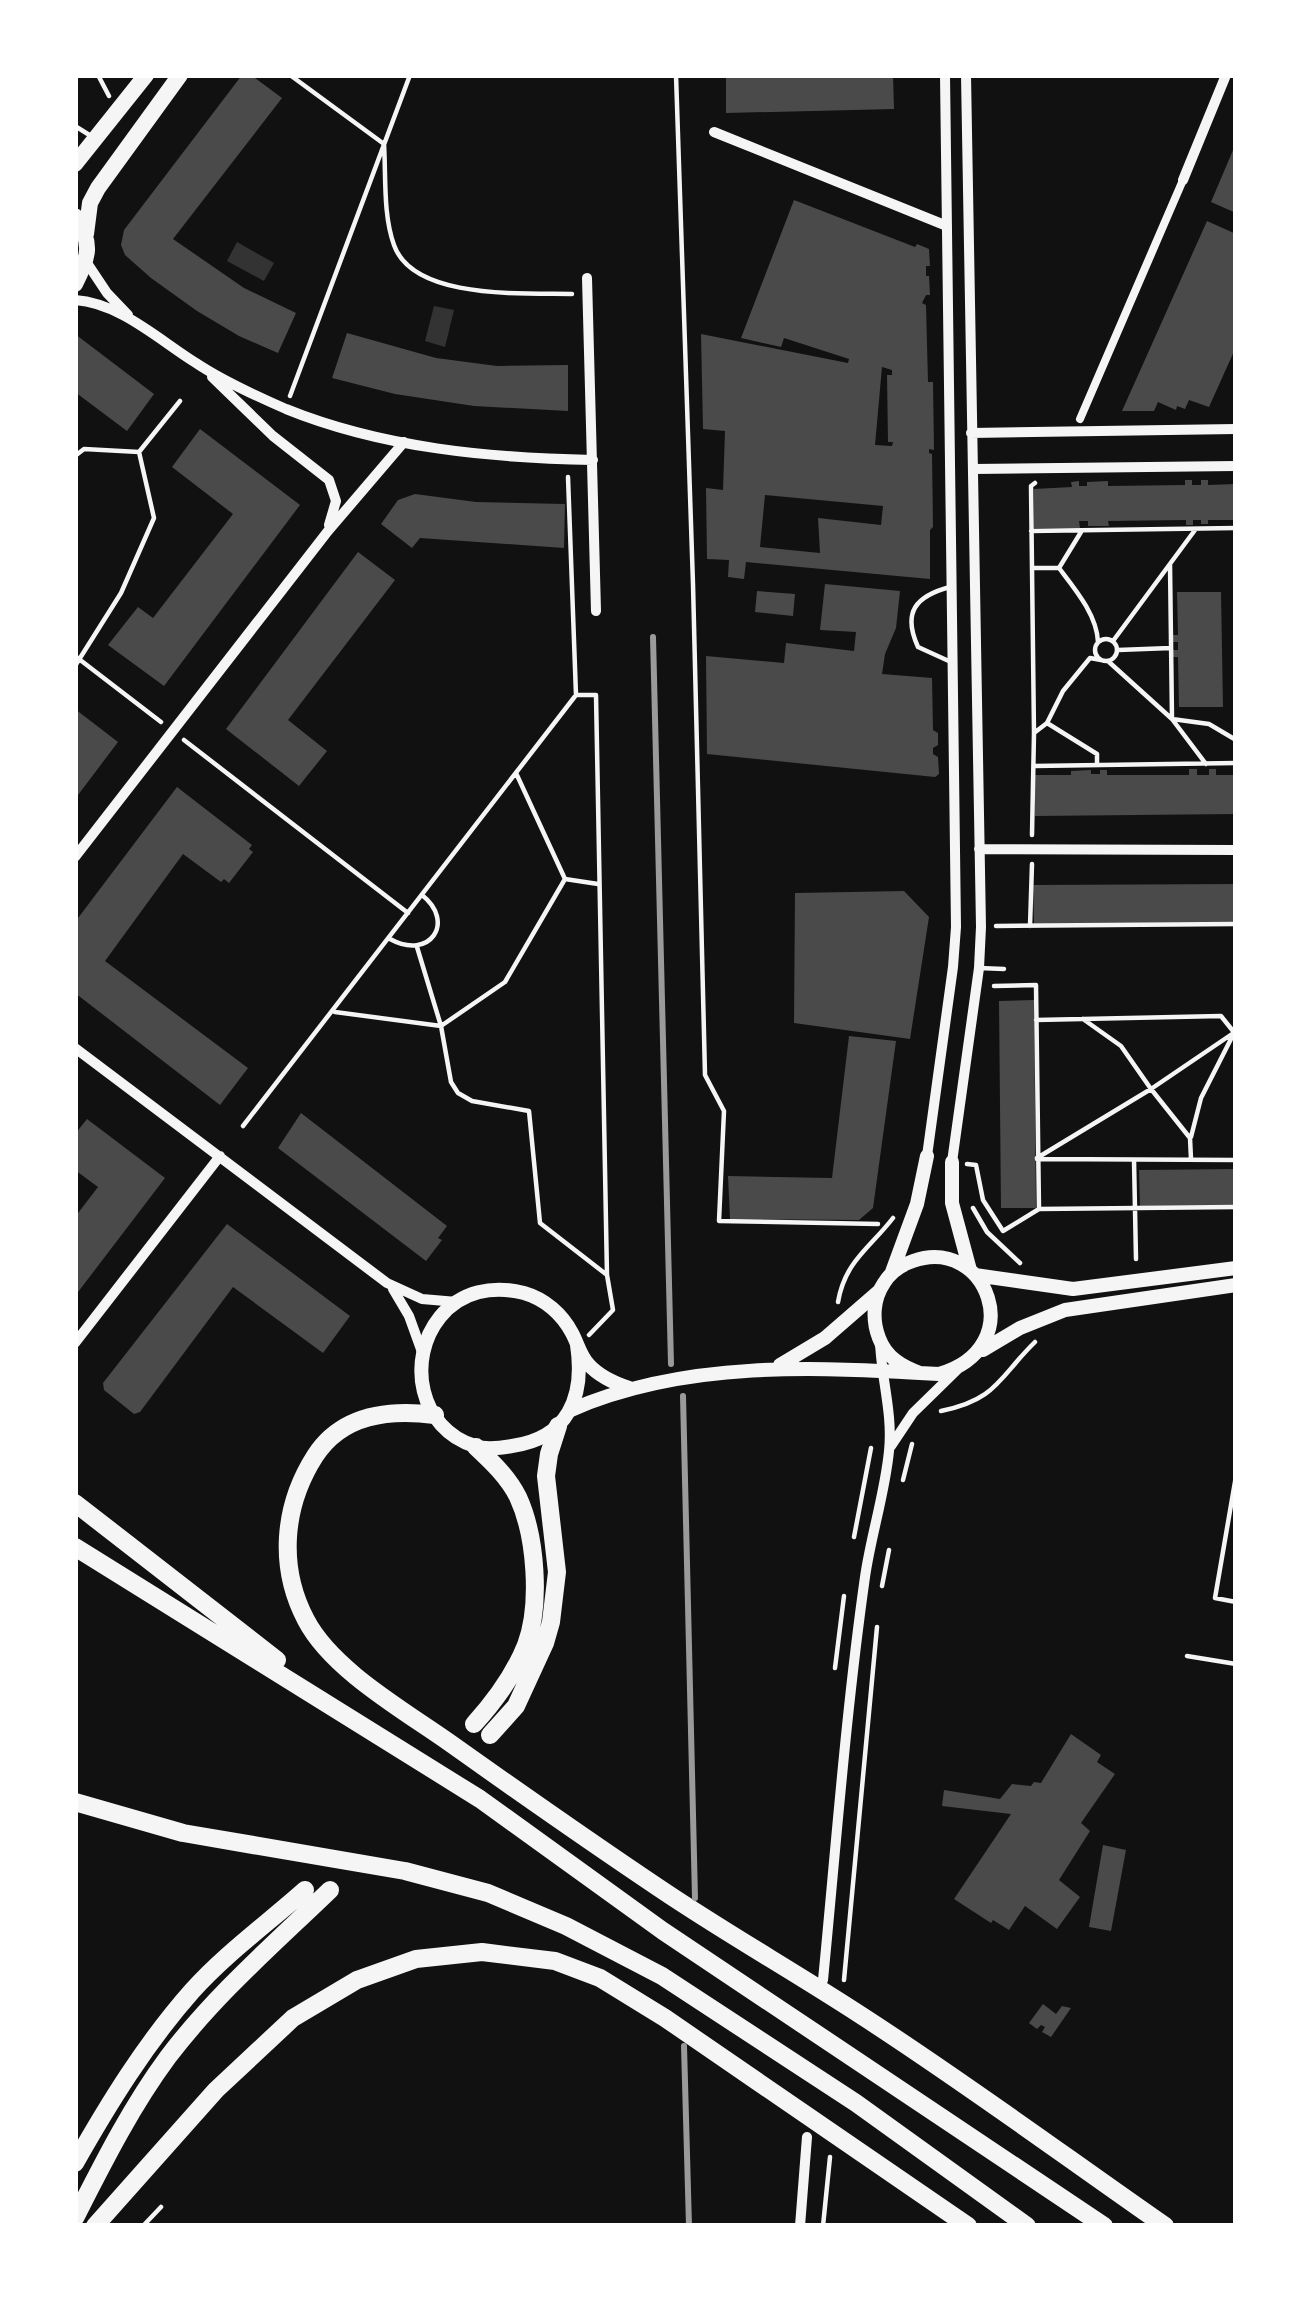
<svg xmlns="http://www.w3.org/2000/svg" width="1311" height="2301" viewBox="0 0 1311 2301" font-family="Manrope,sans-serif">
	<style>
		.water { fill: #333 }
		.building { fill: #4a4a4a; fill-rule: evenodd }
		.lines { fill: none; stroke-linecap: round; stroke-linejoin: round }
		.path { stroke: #f5f5f5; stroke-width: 4.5 }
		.service { stroke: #f5f5f5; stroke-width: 4.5 }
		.pedestrian { stroke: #f5f5f5; stroke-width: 8 }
		.minor { stroke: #f5f5f5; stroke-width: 10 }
		.secondary { stroke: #f5f5f5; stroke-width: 14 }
		.primary { stroke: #f5f5f5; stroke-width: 16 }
		.motorway { stroke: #f5f5f5; stroke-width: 18 }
		.rail { stroke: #9a9a9a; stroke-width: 6 }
	</style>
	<rect width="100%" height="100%" fill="#111"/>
	<path class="water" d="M237,242l37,21 -10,18 -37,-20z
		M434,306l20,4 -9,37 -20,-6z"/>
	<path class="building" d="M242,75h9l31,23 -109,141 71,49 52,25 -18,40 -39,-17 -42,-25 -46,-33 -26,-23 -4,-10 3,-15z
		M726,75h167l1,34 -168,4z
		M1236,143v70l-25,-11z
		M794,200l121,47 2,-3 12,5 1,17h-4v10h3l1,19h-4l-4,8 4,2 2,77h5l1,68 -5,-1v4l3,1 1,73 -3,3v49l-184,-17 -2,17 -16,-2 1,-17 -22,-1 -1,-71 17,2 2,-59 -22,-2 -2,-95 147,29 1,-4 -65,-21 -3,9 -40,-9zM882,367l10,3v5h-5l1,67h5l-1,4 -17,-1zM765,495l118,11 -2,19 -63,-7 2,35 -60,-6z
		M1207,221l29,13v113l-27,60 -20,-7 -4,9 -8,-3 -1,4 -18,-8 -4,9h-32z
		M347,333l89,25 61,8 71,-1v46l-94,-5 -79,-12 -63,-16z
		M75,334l79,60 -27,37 -52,-39z
		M200,429l100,76 -136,181 -56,-41 30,-38 15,11 80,-104 -61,-47z
		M1185,480h7v5h9v-5h7v5l28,-1v36h-28v4h-7v-4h-8v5h-7v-5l-78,1 1,5h-21v-5h-9l1,7h-46v-39l38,-2 -1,-5 8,-1v5h8v-4l21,-1v5l77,-1z
		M415,494l61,8 89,2 -1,44 -144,-10 -8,10 -31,-24 17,-24z
		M358,552l37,28 -107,140 39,31 -28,35 -73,-57z
		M825,584l75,7 -4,37 -11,26 -3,20 50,4 1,52 5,3v12l-5,3v6l5,3 1,17 -4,3 -228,-23 -1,-98 78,7 2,-20 68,8 2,-19 -36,-2z
		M757,591l38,3 -2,22 -38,-4z
		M1177,592h44l2,115h-44l-1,-50h-5v-7h5v-8h-5v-7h5z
		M75,709l43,33 -43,57z
		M1189,769h8v6h12v-6h7v6h20v39l-201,2v-41h36v-4l20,-1v4h9v-4h7v5h82z
		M177,787l75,58 -3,4 4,3 -24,31 -5,-4 -3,3 -38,-28 -78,107 143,107 -28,37 -145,-112v-71z
		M1236,884v38l-202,2 -1,-39z
		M904,891l25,26 -19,122 -116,-16 1,-130z
		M1034,1000l2,208h-35l-2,-207z
		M849,1036l47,5 -23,167 -14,12 -129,-1 -2,-43 104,2z
		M301,1113l146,113 -9,12 4,2 -16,21 -148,-113z
		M87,1119l78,59 -90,118v-79l23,-30 -23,-17v-36z
		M1236,1169v36l-96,1 -1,-36z
		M227,1224l123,92 -27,37 -90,-66 -93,125 -6,2 -30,-24 -1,-7z
		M1071,1734l30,21 -4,7 18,12 -34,49 9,8 -31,49 21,17 -23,32 -32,-23 -16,24 -16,-10 -2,3 -37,-24 57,-85 -69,-8 2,-16 56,9 12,-15 19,2 3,-4 7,1z
		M1103,1845l23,5 -15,81 -22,-4z
		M1043,2004l13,10 6,-8 9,2 -20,29 -9,-5 3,-5 -4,-2 -4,4 -8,-6z"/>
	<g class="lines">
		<path class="path" d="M98,75l11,21
			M290,75l94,69c2,32 -1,71 10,101 19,55 130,48 178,49
			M676,75l17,509 12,491 19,36 -5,110 159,3
			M290,396l120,-321
			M75,456l9,-7 55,3
			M568,477l8,218h20l11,580 6,35 -24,25
			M1031,531l205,-3
			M1170,564l2,155 34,45
			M1032,568h27c16,21 38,47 39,74
			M1059,568l22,-36
			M1095 650a11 11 0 1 1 22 0a11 11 0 1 1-22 0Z
			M1113,641l82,-111
			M1118,650l53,-2
			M75,656l86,66
			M1109,662l63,57 37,5 27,16
			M75,666l46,-73 33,-75 -15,-66 41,-51
			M1047,723l50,31v11
			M1034,733l13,-10 16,-32 27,-33 11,2
			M184,740l224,173
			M1034,766l202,-3
			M1032,835l2,-102 -3,-247 4,-3
			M565,879l33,5
			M996,926l240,-2
			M1030,926l2,-62
			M390,939c40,22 66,-17 32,-44
			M417,947l24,79 10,56 7,11 14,8 57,10 11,112 67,52
			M335,1012l106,14 64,-44 60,-103 -49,-106
			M1083,1019l38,27 30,43 39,49 1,21
			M1036,1020l185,-4 12,15
			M243,1126l333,-431
			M1191,1137l10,-39 31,-61
			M1037,1158l114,-69 84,-57
			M1037,1159l199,1
			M1134,1160l2,99
			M967,1164l9,1 7,35 20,31 36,-22 -3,-224 -42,1
			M973,1208l14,24 33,31
			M1039,1209l197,-2
			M838,1302c7,-41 32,-54 55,-84
			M941,1411c56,-11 58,-34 94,-69
			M1236,1476l-21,122 21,4
			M903,1480l9,-36
			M854,1537l17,-89
			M882,1586l7,-36
			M1187,1656l49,8
			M835,1668l9,-72
			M844,1980l33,-353
			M823,2226l7,-69"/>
		<path class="service" d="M75,126l16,10
			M950,587c-34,9 -48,25 -32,60l33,15
			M979,968l25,1
			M143,2226l18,-19"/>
		<path class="pedestrian" d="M1080,419l103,-239"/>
		<path class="minor" d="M714,132l233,94
			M1183,180l43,-105
			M85,260l22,33 21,22
			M587,278l9,333
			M75,300c45,3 84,40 121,63 27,18 60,33 90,46 96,39 204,49 307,51
			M212,377l61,59 56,44 7,21 -7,24
			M971,433l265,-4
			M973,469l263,-3
			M979,849l257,1
			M75,857l253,-326 76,-89
			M75,1048l312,235 35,16 35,3
			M927,1156l26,-189 3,-40 -11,-852
			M952,1162l27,-194 2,-41 -15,-852
			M393,1289l16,27 13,36
			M75,1343l145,-187
			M891,1446l22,-33 44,-43
			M823,1980c13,-134 23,-269 42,-403 6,-42 20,-84 24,-126 4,-38 -8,-73 -9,-110
			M800,2226l7,-89"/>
		<path class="secondary" d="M952,1162v41l18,67
			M892,1272l25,-68 10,-48
			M975,1275l98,14 163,-21
			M577,1345c8,52 -9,93 -65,101 -12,2 -26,4 -37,0 -56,-17 -69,-87 -35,-129 21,-26 53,-32 84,-24 21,6 38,21 48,40 6,11 8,23 17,32 11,12 25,18 40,23
			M983,1350l37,-22 45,-18 171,-25
			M780,1365l45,-27 53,-46
			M571,1410c114,-50 246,-43 368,-36 92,-27 47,-139 -26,-113 -12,4 -23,12 -29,22 -11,16 -12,37 -5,55 7,19 22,28 41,35"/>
		<path class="primary" d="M75,164l71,-89
			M75,216c18,27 14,41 0,68
			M86,234l4,-31 8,-15 82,-113"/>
		<path class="motorway" d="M435,1415c-46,-6 -93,-1 -120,41 -32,50 -37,111 -9,164 26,50 99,91 144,123 69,49 139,98 209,145 65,44 134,83 200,126 104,67 204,141 306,212
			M75,1503l202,157
			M75,1547l405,252 183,132 441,295
			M474,1724c21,-23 40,-49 52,-79 15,-40 10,-109 -8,-148 -10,-20 -26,-35 -42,-50
			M490,1735l26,-29 29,-63 6,-21 6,-50 -11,-96 3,-22 9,-28
			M75,1802l108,31 222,38 83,22 78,33 96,50 194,127 171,123
			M75,2163c34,-60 71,-120 117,-172 33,-37 76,-68 113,-101
			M75,2218c28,-55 56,-111 93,-161 47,-62 106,-113 162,-167
			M95,2226l121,-136 77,-72 64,-38 59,-21 66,-7 73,9 45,17 65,40 303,208"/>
		<path class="rail" d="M653,637l18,727
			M683,1396l12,502
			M684,2046l5,180"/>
	</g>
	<rect width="1311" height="2301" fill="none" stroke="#ffffff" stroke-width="156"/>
</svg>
